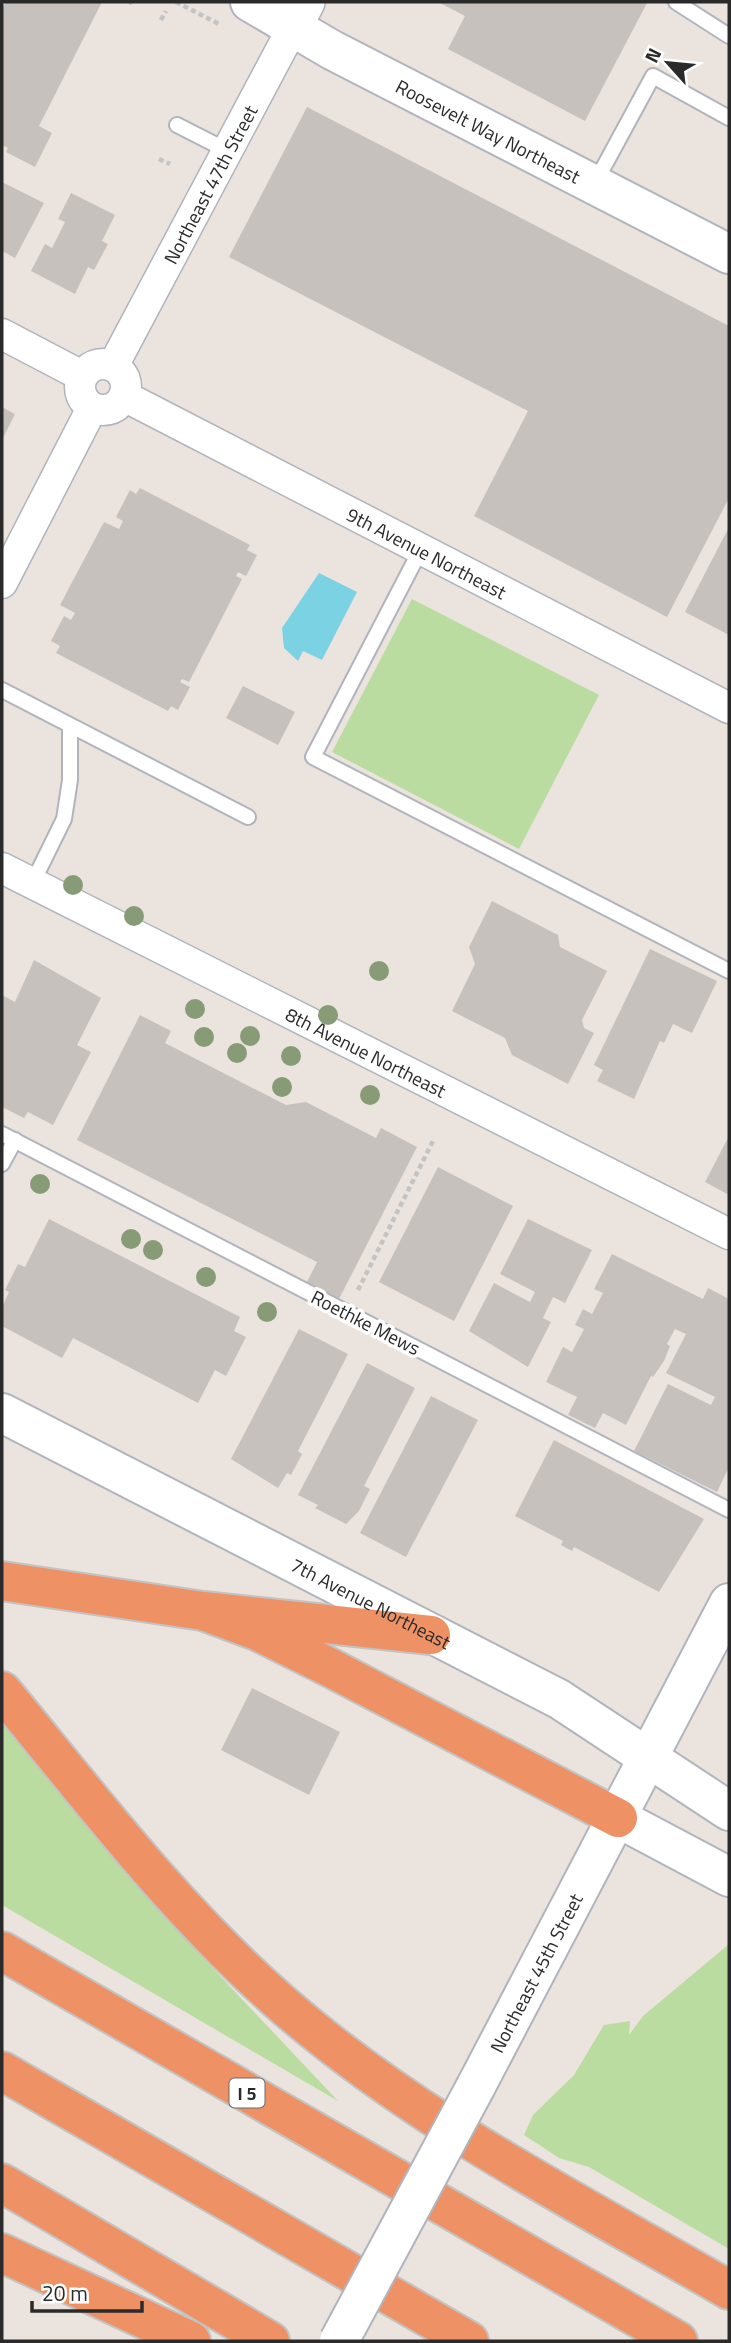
<svg xmlns="http://www.w3.org/2000/svg" width="731" height="2343" viewBox="0 0 731 2343" font-family="'Titillium Web',sans-serif">
	<style>
		.green { fill: #bbdca0 }
		.water { fill: #7bd2e2 }
		.building { fill: #c6c1bd }
		.lines { fill: none; stroke-linecap: round; stroke-linejoin: round }
		.service-casing { stroke: #b1b4bc; stroke-width: 18 }
		.minor-casing { stroke: #b1b4bc; stroke-width: 33 }
		.tertiary-casing { stroke: #b1b4bc; stroke-width: 40 }
		.secondary-casing { stroke: #b1b4bc; stroke-width: 42 }
		.motorway-casing { stroke: #c3c3c3; stroke-width: 42 }
		.path { stroke: #c3c3c3; stroke-width: 4.5; stroke-dasharray: 5 3.5; stroke-linecap: butt }
		.service { stroke: #fff; stroke-width: 14 }
		.minor { stroke: #fff; stroke-width: 30 }
		.tertiary { stroke: #fff; stroke-width: 37 }
		.secondary { stroke: #fff; stroke-width: 38 }
		.motorway { stroke: #ee9266; stroke-width: 38 }
		.secondary-bridge-casing { stroke: #b1b4bc; stroke-width: 42; stroke-linecap: butt }
		.secondary-bridge { stroke: #fff; stroke-width: 38 }
		.tree { fill: #879b76 }
		.labels { text-anchor: middle; dominant-baseline: central; stroke-width: 7; stroke-linejoin: round; paint-order: stroke }
		.shield { fill: #fff; stroke: #6a6a6a; stroke-width: 2 }
		.shield-label { font-size: 18px; font-weight: bold; fill: #2a2a2a }
		.street-label { font-size: 19px; fill: #2a2a2a; stroke: #fff }
	</style>
	<rect width="100%" height="100%" fill="#ebe4de"/>
	<path class="green" d="M412,599l187,96 -80,154 -187,-97z
		M2,1712l191,235 145,154 -336,-196z
		M729,1944v305l-140,-82 -30,-9 -35,-23 9,-20 41,-40 30,-50 26,-4 -1,14 14,-19z"/>
	<path class="water" d="M319,573l38,19 -35,68 -19,-9 -5,10 -14,-13 -2,-20z"/>
	<path class="building" d="M6,2h96l-63,124 13,7 -17,34 -29,-15 2,-4 -6,-3v-136z
		M438,2h207l2,1 -62,118 -137,-72 17,-33z
		M307,107l422,219v172l-62,119 -193,-101 54,-105 -299,-154z
		M2,182l42,21 -29,55 -13,-7z
		M71,193l44,22 -13,26 6,3 -14,26 -6,-3 -13,27 -44,-23 14,-27 7,4 13,-26 -7,-3z
		M2,407l13,7 -13,26z
		M140,488l110,57 -3,5 10,5 -11,21 -8,-4 -2,4 6,3 -53,103 -7,-3 -2,3 10,5 -12,23 -7,-4 -3,5 -112,-58 4,-7 -9,-5 13,-25 7,4 4,-7 -15,-8 44,-83 15,7 4,-8 -7,-4 14,-27 6,4z
		M729,527v108l-44,-23z
		M243,686l52,26 -17,33 -52,-27z
		M492,901l66,34 2,12 47,24 -25,49 2,8 10,5 -26,51 -56,-29 -7,-17 -53,-27 23,-47 -6,-17z
		M650,949l67,32 -25,52 -19,-9 -9,19 -4,-2 -26,58 -37,-18 6,-11 -9,-5z
		M34,960l67,38 -24,47 14,7 -38,73 -25,-13 -4,6 -22,-11v-112l13,7z
		M140,1015l31,16 -6,12 121,62 20,-3 70,36 5,-10 36,19 -78,152 -32,-17 10,-20 -240,-122z
		M729,1136v59l-24,-13z
		M438,1167l75,39 -59,115 -75,-39z
		M49,1219l191,98 -6,14 12,6 -20,39 -11,-6 -17,33 -125,-65 -11,20 -60,-32v-19l7,-15 -4,-2 13,-26 7,3z
		M528,1219l64,31 -27,53 -12,-6 -10,21 8,4 -23,45 -59,-36 25,-48 36,19 5,-10 -35,-18z
		M612,1254l91,45 5,-11 21,11v168l-12,25 -83,-41 34,-67 43,21 4,-8 -49,-24 20,-39 -11,-5 -8,15 3,2 -6,15 -11,16 -2,-1 -25,49 -23,-12 -8,15 -27,-13 9,-18 -31,-15 17,-35 9,5 12,-23 -9,-4 8,-16 9,5 11,-21 -9,-4z
		M299,1329l49,25 -50,97 4,3 -11,21 -4,-2 -9,15 -47,-29z
		M367,1363l48,25 -51,98 6,3 -11,22 -13,13 -31,-16 3,-3 -20,-10z
		M431,1396l47,24 -72,137 -46,-24z
		M554,1440l150,79 -45,73 -85,-45 -2,4 -11,-6 2,-4 -48,-25z
		M252,1688l88,44 -31,63 -88,-45z"/>
	<g class="lines">
		<g class="service-casing">
			<path id="service" d="M676,2l53,34
				M177,125l51,26
				M595,183l58,-107 76,42
				M422,547l-109,210 416,214
				M2,690l246,127
				M32,884l32,-65 6,-39v-55
				M2,1134l727,376
				M2,1164l13,-24"/>
		</g>
		<g class="minor-casing">
			<g id="minor">
				<path d="M2,334l80,42"/>
				<circle cx="103" cy="387" r="23"/>
				<path id="s1" d="M113,366l180,-339"/>
				<path id="s2" d="M124,396l605,312"/>
				<path d="M2,583l90,-175"/>
				<path id="s3" d="M2,868l727,366"/>
			</g>
		</g>
		<g class="tertiary-casing">
			<path id="tertiary" d="M293,27l13,-25"/>
		</g>
		<g class="secondary-casing">
			<g id="secondary">
				<path id="s4" d="M250,2l82,48 397,204"/>
				<path id="s5" d="M2,1413l557,286 170,112"/>
				<path d="M618,1818l111,59"/>
				<path id="s6" d="M476,2086l253,-483"/>
			</g>
		</g>
		<g class="motorway-casing">
			<path id="motorway" d="M2,1581l201,30 228,24
				M203,1611l54,20 72,36 289,151
				M2,1691c86,104 168,213 270,304 135,121 302,205 457,295
				M2,1951l676,390
				M2,2071l467,270
				M2,2183l268,158
				M2,2253l189,88"/>
		</g>
		<path class="path" d="M176,2l43,22
			M129,4l2,-2
			M161,20l5,-9
			M159,159l11,5
			M358,1290l75,-149"/>
		<use href="#service" class="service"/>
		<use href="#minor" class="minor"/>
		<use href="#tertiary" class="tertiary"/>
		<use href="#secondary" class="secondary"/>
		<use href="#motorway" class="motorway"/>
		<g class="secondary-bridge-casing">
			<path id="secondary-bridge" d="M339,2341l137,-255"/>
		</g>
		<use href="#secondary-bridge" class="secondary-bridge"/>
	</g>
	<g class="tree">
		<circle cx="73" cy="885" r="10"/>
		<circle cx="134" cy="916" r="10"/>
		<circle cx="379" cy="971" r="10"/>
		<circle cx="195" cy="1009" r="10"/>
		<circle cx="328" cy="1015" r="10"/>
		<circle cx="250" cy="1036" r="10"/>
		<circle cx="204" cy="1037" r="10"/>
		<circle cx="237" cy="1053" r="10"/>
		<circle cx="291" cy="1056" r="10"/>
		<circle cx="282" cy="1087" r="10"/>
		<circle cx="370" cy="1095" r="10"/>
		<circle cx="40" cy="1184" r="10"/>
		<circle cx="131" cy="1239" r="10"/>
		<circle cx="153" cy="1250" r="10"/>
		<circle cx="206" cy="1277" r="10"/>
		<circle cx="267" cy="1312" r="10"/>
	</g>
	<g class="labels">
		<rect class="shield" x="229.5" y="2078.5" width="35" height="29" rx="5"/>
		<g class="shield-label">
			<text x="247" y="2093">I 5</text>
		</g>
		<g class="street-label">
			<text stroke="none"><textPath href="#s4" startOffset="271">Roosevelt Way Northeast</textPath></text>
			<text stroke="none"><textPath href="#s1" startOffset="206">Northeast 47th Street</textPath></text>
			<text stroke="none"><textPath href="#s2" startOffset="341">9th Avenue Northeast</textPath></text>
			<text stroke="none"><textPath href="#s3" startOffset="408">8th Avenue Northeast</textPath></text>
			<text transform="translate(366 1322) rotate(27)">Roethke Mews</text>
			<text stroke="none"><textPath href="#s5" startOffset="415">7th Avenue Northeast</textPath></text>
			<text stroke="none"><textPath href="#s6" startOffset="128">Northeast 45th Street</textPath></text>
		</g>
	</g>
	<rect width="731" height="2343" fill="none" stroke="#2a2a2a" stroke-width="7"/>
	<g transform="translate(668 63) rotate(297)" stroke="#ffffff" stroke-width="5" paint-order="stroke">
	<path d="M0-5L12 26L0 18L-12 26Z" fill="#2a2a2a"/>
	<text y="-10" font-size="19" font-weight="bold" text-anchor="middle" fill="#2a2a2a">N</text>
	</g>
	<path d="M32 2301v10h110v-10" fill="none" stroke="#2a2a2a" stroke-width="3.5"/>
	<text x="42" y="2301" font-size="21" fill="#2a2a2a" stroke="#ffffff" stroke-width="5" paint-order="stroke">20 m</text>
</svg>
